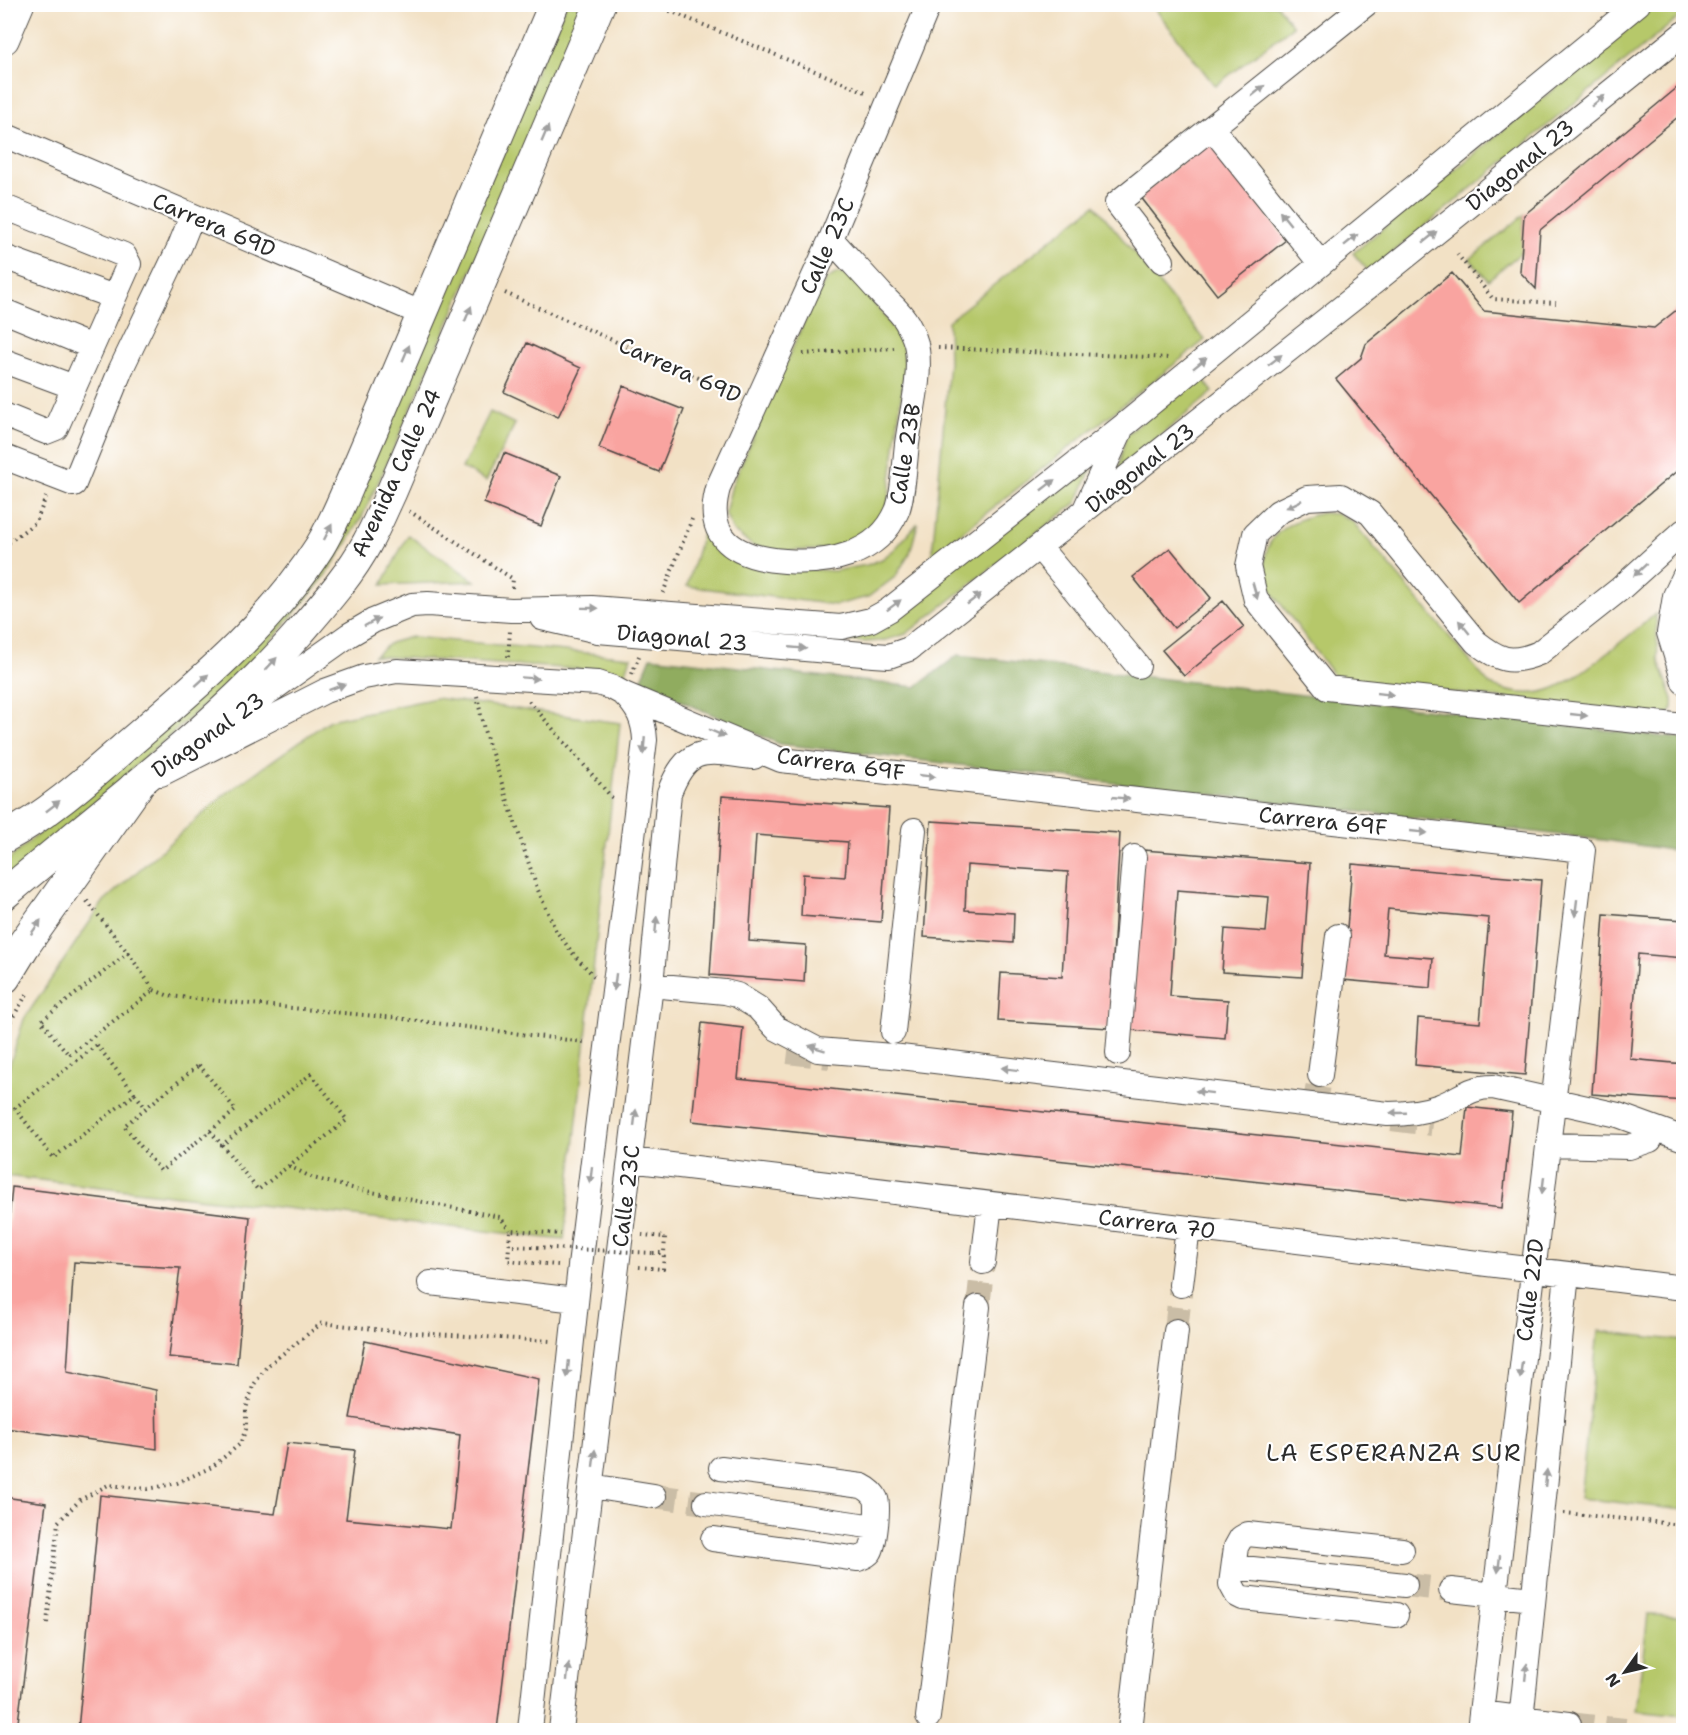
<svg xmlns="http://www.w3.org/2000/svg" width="1688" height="1735" viewBox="0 0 1688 1735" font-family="'Shantell Sans',sans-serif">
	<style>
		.green { fill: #b6c86b; stroke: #707a4b; stroke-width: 1.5 }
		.forest { fill: #90ac5f; stroke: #5e6c45; stroke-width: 1.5 }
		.building { fill: #f9a4a0 }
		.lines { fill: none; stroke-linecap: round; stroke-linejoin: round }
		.minor-tunnel { stroke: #cabda6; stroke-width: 24; stroke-dasharray: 24 12; stroke-linecap: butt }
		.minor-casing { stroke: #494642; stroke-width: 26 }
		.major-casing { stroke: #494642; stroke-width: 32 }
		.highway-casing { stroke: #494642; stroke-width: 35 }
		.path { stroke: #494642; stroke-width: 4; stroke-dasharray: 1.5 4.5; stroke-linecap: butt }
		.minor { stroke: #fff; stroke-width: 24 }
		.major { stroke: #fff; stroke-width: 30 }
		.highway { stroke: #fff; stroke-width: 33 }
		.path-bridge { stroke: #494642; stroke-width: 4; stroke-dasharray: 1.5 4.5; stroke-linecap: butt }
		.oneway { fill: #a0a0a0 }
		.labels { text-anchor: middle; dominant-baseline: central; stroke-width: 4.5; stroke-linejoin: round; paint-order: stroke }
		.street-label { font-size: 22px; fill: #2b2b2b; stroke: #fff }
		.neighbourhood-label { font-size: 24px; letter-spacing: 1.5px; fill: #2b2b2b; stroke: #fff }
	</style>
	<rect width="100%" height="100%" fill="#fff"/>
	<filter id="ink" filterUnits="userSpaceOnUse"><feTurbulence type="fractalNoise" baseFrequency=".0167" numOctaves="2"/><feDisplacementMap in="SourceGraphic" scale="12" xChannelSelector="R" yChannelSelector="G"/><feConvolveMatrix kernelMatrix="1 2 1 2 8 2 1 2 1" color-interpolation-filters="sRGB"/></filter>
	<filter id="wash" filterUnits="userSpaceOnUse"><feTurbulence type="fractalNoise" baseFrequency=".008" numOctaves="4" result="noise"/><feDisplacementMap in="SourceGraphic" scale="24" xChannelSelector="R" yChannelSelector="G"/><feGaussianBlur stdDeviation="1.35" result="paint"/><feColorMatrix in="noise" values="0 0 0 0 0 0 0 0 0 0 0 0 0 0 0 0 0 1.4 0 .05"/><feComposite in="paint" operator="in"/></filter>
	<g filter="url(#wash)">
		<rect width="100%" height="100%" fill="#f2e1c5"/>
		<path class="green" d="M566,5h21l-198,454 -26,56 -19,33 -22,32 -65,78 -252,224v-19l74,-65 230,-220z
			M1152,5h125l16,21 -78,60z
			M1657,5h26v9l-314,258 -16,-19z
			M1095,205l110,135 -273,216 17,-194 -1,-41z
			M1524,215l-2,37 -34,28 -18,-21z
			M837,273l15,3 36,45 15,22 2,22 -17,139 -7,16 -18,15 -25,14 -58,2 -27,-5 -20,-15 -8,-18 7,-28 84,-190 11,-16z
			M1200,375l13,17 -95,78 8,-35z
			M490,412l25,12 -29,57 -24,-13z
			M1096,458l-19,44 -171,132 -24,7 -19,1 -68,-5 64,-6z
			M1322,513l16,1 14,7 138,164c49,20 73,2 112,-28 18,-14 36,-29 54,-43l2,45 15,40c1,8 0,12 -7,17l-329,-36 -68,-92c-15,-45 11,-66 53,-75z
			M918,523l-8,30 -15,24 -27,20 -32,8 -149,-19 17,-59 16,25 22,12 92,7 33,-6 15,-6 13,-10z
			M408,535l67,46 -93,4z
			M411,637l220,20 -5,15 -252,-16 16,-13z
			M436,698l184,25 -56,517 -559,-64v-97l19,-60 80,-118 120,-106 106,-75z
			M1598,1331l85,10v169l-103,-12z
			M1648,1615l35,1v100l-47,-5z"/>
		<path class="forest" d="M958,655l725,84v113l-72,-11 -831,-97 -140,-61 11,-26 265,30z"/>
		<g id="blocks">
			<path class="building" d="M1684,82v30l-144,118 -4,59 -16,-17 4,-57z
				M1209,141l77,99 -69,55 -77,-99z
				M1452,273l32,38 170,17 30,-24v161l-165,138 -183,-224 25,-21 5,-14z
				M527,343l54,25 -23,49 -54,-25z
				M623,386l61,24 -25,62 -60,-24z
				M504,453l57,23 -20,50 -57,-23z
				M1170,548l41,50 -37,30 -41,-51z
				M1223,601l21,26 -60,49 -22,-26z
				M722,796l167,12 -8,114 -80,-6 2,-42 42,3 3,-35 -92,-7 -7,106 57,4 -2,37 -94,-7z
				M931,821l189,12 -11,195 -111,-7 3,-48 61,4 6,-105 -101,-7 -2,45 49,3 -1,30 -89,-6z
				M1143,850l167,13 -8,114 -80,-5 3,-43 41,3 3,-35 -92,-7 -7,106 58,4 -3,38 -94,-8z
				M1352,864l189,16 -16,195 -110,-10 3,-47 62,5 9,-105 -101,-9 -4,45 49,4 -2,30 -88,-8z
				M1604,914l80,6v38l-46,-4 -8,105 54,5v37l-92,-7z
				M702,1023l41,5 -5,51 724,78 5,-50 45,5 -10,96 -810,-87z
				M12,1187l238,30 -13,147 -68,-7 11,-89 -106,-6 -7,110 89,18 1,59 -152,-21v-166z
				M365,1341l174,38 -42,351h-419l22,-235 175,19 12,-71 68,7 -9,69 105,10 9,-94 -110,-17z
				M4,1497l42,6 -29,227h-13z"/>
		</g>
	</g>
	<g filter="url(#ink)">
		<use href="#blocks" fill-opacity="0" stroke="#494642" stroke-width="1.5"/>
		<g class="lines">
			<path class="minor-tunnel" d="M788,1052l42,5
				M1313,1110l7,-35
				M1392,1119l40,5
				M978,1307l5,-45
				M1176,1331l5,-46
				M654,1496l52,7
				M1405,1585l46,5
				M1569,1724l56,6"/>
			<g class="minor-casing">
				<path id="minor" d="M1212,128l109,136
					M4,135l419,179
					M4,216l3,-8 117,47 5,9 -73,164 -10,4 -42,-17
					M831,239c17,19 35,38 52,57 8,8 19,17 24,27 4,7 9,18 10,26 4,31 -6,64 -10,95 -2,16 -4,54 -10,67 -19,45 -70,53 -112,50 -48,-3 -83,-22 -66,-76l112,-246 98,-235
					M4,257l110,40
					M1162,261l-45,-58 249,-199
					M4,311l88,36
					M4,361l70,26
					M4,457l70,27 47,-115 59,-123 12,-30
					M1086,507l34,-75
					M1684,531l-64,58 -81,64c-29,12 -40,7 -63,-11l-106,-129 -29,-17 -34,2 -29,14 -23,22 -7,32 8,34 71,88 357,38
					M1039,547l99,119
					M1684,577l-9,19 -6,37 15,49
					M542,618l56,13 276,24 15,1 20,-7 459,-362 316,-254
					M222,725l127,-90 24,-14 39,-16 16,-1 83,6 81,-2 249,19 30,-7 18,-10 233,-183 516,-423
					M161,774l164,-83 39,-14 33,-6 201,12 15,5 11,6 157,66 802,90 -104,880
					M651,985l74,7 12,3 21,13 18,20 42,22 74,6 496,58c17,0 35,-2 52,-8 21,-8 29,-19 53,-19l125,28 66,24
					M893,1032l21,-202
					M1118,1053l16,-196
					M1320,1075l18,-139
					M1548,1145l81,2 21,-7
					M630,1160l1054,128
					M983,1262l7,-58
					M430,1283l146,17
					M1181,1285l7,-57
					M591,1486l63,10
					M706,1503l169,24
					M713,1539l145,20c5,-2 9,-3 12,-7 5,-7 9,-46 6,-53 -3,-7 -8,-10 -14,-13l-141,-18
					M1234,1567l171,18
					M1451,1590l82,9
					M1396,1615l-153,-17 -6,-3 -6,-11 5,-37 5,-9 7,-4 154,16
					M1481,1713l88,11
					M928,1717l50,-410
					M530,1730l50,-464 65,-526c-1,-20 -7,-32 -21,-46
					M561,1730l90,-745 18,-192c20,-51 38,-41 85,-36
					M1130,1730l46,-399
					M1520,1730l47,-456"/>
			</g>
			<g class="major-casing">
				<path id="major" d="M4,39l15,-35
					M4,838c45,-24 85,-60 123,-93 70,-60 144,-121 193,-199 14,-23 24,-49 35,-74l199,-468
					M4,895c100,-86 208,-163 295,-262 24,-28 51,-58 68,-90 9,-16 16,-33 24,-50l209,-489"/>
			</g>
			<g class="highway-casing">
				<path id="highway" d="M4,977l19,-31 112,-158"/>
			</g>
			<path class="path" d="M653,4l215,89
				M1457,254l36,45 63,4
				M505,293l230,101
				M938,348l232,10
				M803,354l91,-6
				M409,511l104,68 -1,9
				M4,546l32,-24 10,-25
				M663,593l29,-74
				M508,657l2,-26
				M632,674l7,-18
				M477,696l7,34 53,158 19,43 19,25 19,20
				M529,701l85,99
				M87,901l41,52
				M128,953l26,37 -85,65 -28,-34z
				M154,990l15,6 226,22 189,24
				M4,1038l4,-13 19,-31
				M97,1045l38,49 -82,64 -38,-50z
				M199,1065l37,45 -75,61 -37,-45z
				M311,1074l36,46 -89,70 -36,-45z
				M135,1094l11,14
				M210,1131l12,14
				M289,1166l24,12 43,11 144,28 10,13
				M653,1253h12
				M558,1265l-50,-4 2,-31 51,4
				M639,1267l24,2 2,-32 -23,-2
				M1564,1513l120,12
				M47,1623l11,-101 22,-22 28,-15 40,4 29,-6 35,-16 28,-23 6,-15v-20l7,-23 14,-20 55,-43 78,9 150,9"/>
			<use href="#minor" class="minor"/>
			<use href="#major" class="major"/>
			<use href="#highway" class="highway"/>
			<path class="path-bridge" d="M513,1246l140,7"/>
		</g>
		<defs><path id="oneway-solid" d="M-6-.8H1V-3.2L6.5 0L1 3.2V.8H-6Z" transform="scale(1.5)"/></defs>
		<g class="oneway">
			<use href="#oneway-solid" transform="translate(1258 91) rotate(-39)"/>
			<use href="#oneway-solid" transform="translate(1598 101) rotate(-39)"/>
			<use href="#oneway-solid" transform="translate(545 134) rotate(-67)"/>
			<use href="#oneway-solid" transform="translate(1285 218) rotate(-129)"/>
			<use href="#oneway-solid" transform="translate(1430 237) rotate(-39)"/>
			<use href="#oneway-solid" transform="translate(1351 240) rotate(-39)"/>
			<use href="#oneway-solid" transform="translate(468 314) rotate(-67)"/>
			<use href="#oneway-solid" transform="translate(406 353) rotate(-67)"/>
			<use href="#oneway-solid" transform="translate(1275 360) rotate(-38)"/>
			<use href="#oneway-solid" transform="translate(1200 363) rotate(-39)"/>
			<use href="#oneway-solid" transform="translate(1048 485) rotate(-38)"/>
			<use href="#oneway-solid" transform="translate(1294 504) rotate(154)"/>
			<use href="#oneway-solid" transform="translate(328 532) rotate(-63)"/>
			<use href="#oneway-solid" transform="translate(1640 570) rotate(137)"/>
			<use href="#oneway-solid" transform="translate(1255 591) rotate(74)"/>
			<use href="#oneway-solid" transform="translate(974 599) rotate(-38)"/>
			<use href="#oneway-solid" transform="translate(894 605) rotate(-37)"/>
			<use href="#oneway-solid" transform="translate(590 608) rotate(1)"/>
			<use href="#oneway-solid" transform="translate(372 622) rotate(-28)"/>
			<use href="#oneway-solid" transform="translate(1464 627) rotate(-129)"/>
			<use href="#oneway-solid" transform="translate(798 648) rotate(5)"/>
			<use href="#oneway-solid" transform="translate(271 664) rotate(-47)"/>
			<use href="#oneway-solid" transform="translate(530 678) rotate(4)"/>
			<use href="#oneway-solid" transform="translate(202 680) rotate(-42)"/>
			<use href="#oneway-solid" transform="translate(337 687) rotate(-20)"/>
			<use href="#oneway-solid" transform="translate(1385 694) rotate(6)"/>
			<use href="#oneway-solid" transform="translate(1579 715) rotate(6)"/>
			<use href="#oneway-solid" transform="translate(717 733) rotate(23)"/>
			<use href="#oneway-solid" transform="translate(644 746) rotate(95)"/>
			<use href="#oneway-solid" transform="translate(927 776) rotate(6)"/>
			<use href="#oneway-solid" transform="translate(1121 798) rotate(6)"/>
			<use href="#oneway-solid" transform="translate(53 806) rotate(-38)"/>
			<use href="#oneway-solid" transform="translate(1419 832) rotate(6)"/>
			<use href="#oneway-solid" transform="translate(1576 908) rotate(97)"/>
			<use href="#oneway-solid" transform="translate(656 925) rotate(-85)"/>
			<use href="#oneway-solid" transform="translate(36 927) rotate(-55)"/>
			<use href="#oneway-solid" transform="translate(615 982) rotate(97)"/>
			<use href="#oneway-solid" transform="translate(817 1048) rotate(-163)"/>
			<use href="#oneway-solid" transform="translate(1010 1069) rotate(-173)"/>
			<use href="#oneway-solid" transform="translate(1204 1092) rotate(-173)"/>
			<use href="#oneway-solid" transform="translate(1398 1113) rotate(178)"/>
			<use href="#oneway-solid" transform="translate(635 1118) rotate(-83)"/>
			<use href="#oneway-solid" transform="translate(591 1175) rotate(97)"/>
			<use href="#oneway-solid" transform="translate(1543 1185) rotate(97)"/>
			<use href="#oneway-solid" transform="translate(568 1369) rotate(96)"/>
			<use href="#oneway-solid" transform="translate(1521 1370) rotate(97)"/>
			<use href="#oneway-solid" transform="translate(594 1458) rotate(-83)"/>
			<use href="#oneway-solid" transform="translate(1546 1478) rotate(-84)"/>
			<use href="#oneway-solid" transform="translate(1499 1564) rotate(97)"/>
			<use href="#oneway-solid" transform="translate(568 1672) rotate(-83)"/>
			<use href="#oneway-solid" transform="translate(1526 1672) rotate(-84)"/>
		</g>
	</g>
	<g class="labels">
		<g class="street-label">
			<text transform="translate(1520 165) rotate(-39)">Diagonal 23</text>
			<text transform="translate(214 225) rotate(23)">Carrera 69D</text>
			<text transform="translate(827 246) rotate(-66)">Calle 23C</text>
			<text transform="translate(680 370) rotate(24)">Carrera 69D</text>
			<text transform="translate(905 454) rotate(-81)">Calle 23B</text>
			<text transform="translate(1140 468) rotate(-38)">Diagonal 23</text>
			<text transform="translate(396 473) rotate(-65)">Avenida Calle 24</text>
			<text transform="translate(682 638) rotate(5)">Diagonal 23</text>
			<text transform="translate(208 735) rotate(-35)">Diagonal 23</text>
			<text transform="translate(841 764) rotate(8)">Carrera 69F</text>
			<text transform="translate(1323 821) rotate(6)">Carrera 69F</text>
			<text transform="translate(626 1196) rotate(-83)">Calle 23C</text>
			<text transform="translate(1157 1224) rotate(7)">Carrera 70</text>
			<text transform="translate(1530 1290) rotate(-83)">Calle 22D</text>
		</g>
		<g class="neighbourhood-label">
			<text x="1394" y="1453">LA ESPERANZA SUR</text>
		</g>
	</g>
	<rect width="1688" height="1735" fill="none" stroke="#fff" stroke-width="24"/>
	<g transform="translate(1625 1672) rotate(236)" stroke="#ffffff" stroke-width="4.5" paint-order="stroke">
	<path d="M0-4.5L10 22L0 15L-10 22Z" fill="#2b2b2b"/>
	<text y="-9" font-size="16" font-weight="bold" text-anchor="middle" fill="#2b2b2b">N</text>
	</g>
</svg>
